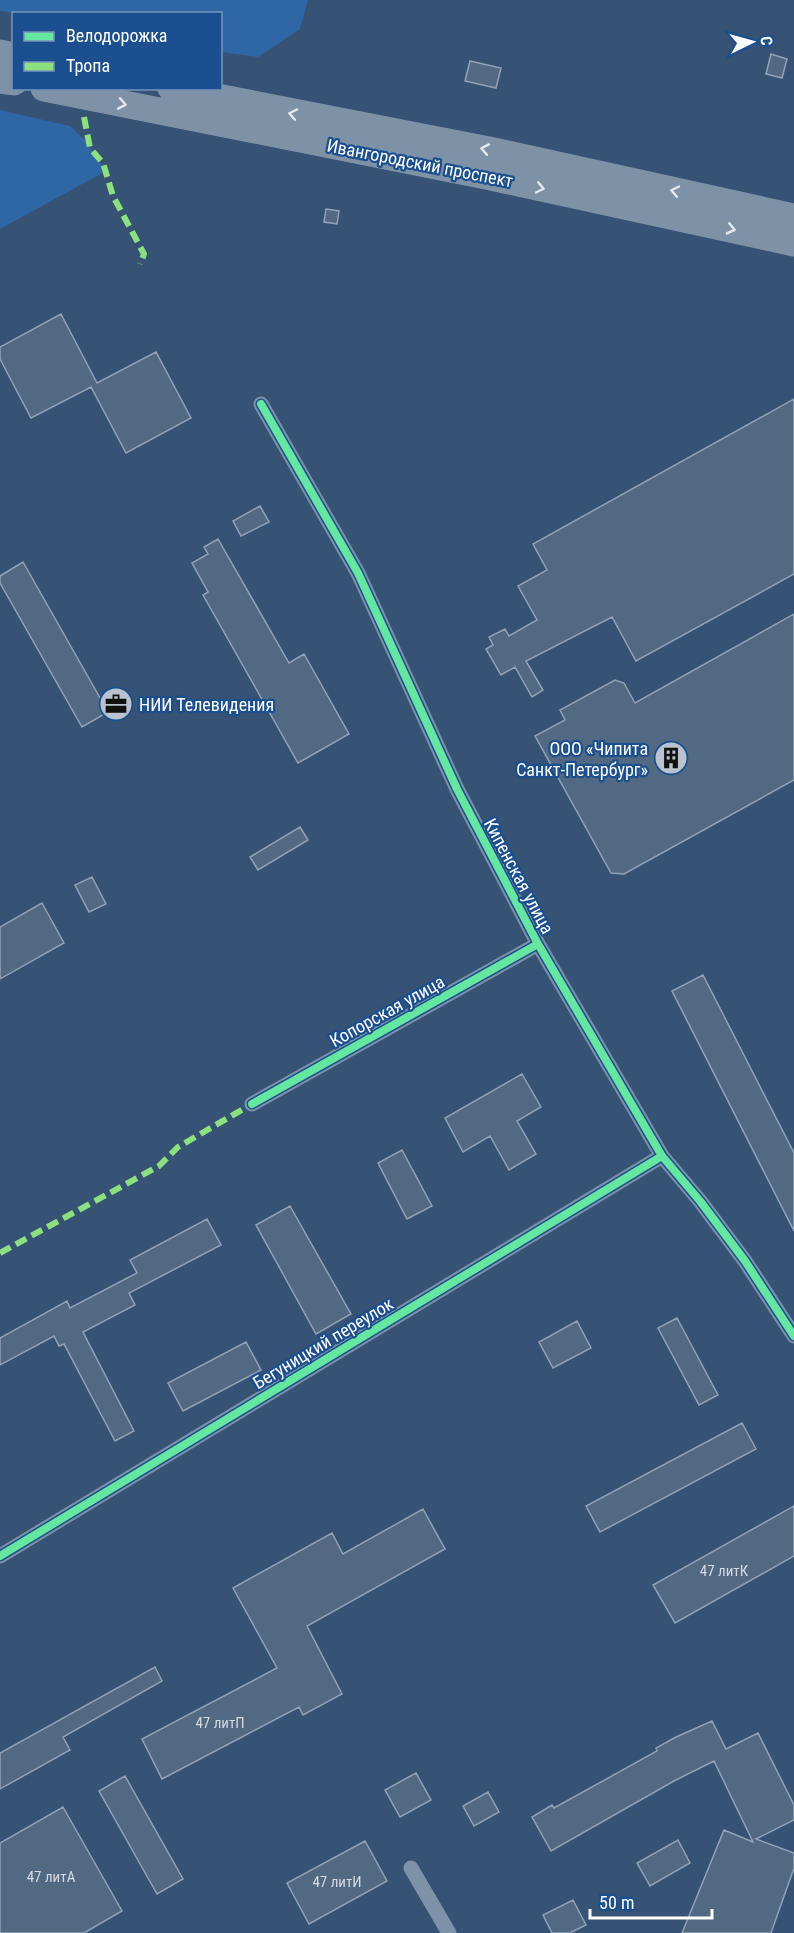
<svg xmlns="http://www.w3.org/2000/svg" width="794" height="1933" viewBox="0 0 794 1933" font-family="'Roboto Condensed',sans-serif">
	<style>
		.green { fill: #2f66a5 }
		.building { fill: #526984; stroke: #92a2b6; stroke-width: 1.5 }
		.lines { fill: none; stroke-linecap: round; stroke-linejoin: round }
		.street { stroke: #7d92a8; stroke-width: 15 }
		.highway { stroke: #7e92a7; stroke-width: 27 }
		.quiet { stroke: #8de07e; stroke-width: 6; stroke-dasharray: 12 6; stroke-linecap: butt }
		.cycleway-casing { stroke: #1b4f8f; stroke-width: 11 }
		.cycleway { stroke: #66e7a1; stroke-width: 8 }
		.oneway { stroke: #e5e9ed }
		.labels { text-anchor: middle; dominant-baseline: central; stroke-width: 4.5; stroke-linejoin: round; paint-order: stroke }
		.number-label { font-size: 15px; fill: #d4dae0 }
		.street-label { font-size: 18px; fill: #fff; stroke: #1b4f8f }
		.poi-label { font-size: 18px; fill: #fff; stroke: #1b4f8f; text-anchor: start }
	</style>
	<rect width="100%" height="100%" fill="#365274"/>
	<path class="green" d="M0,0h308l-8,29 -42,28 -37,-5 -1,-38 -206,-1 -14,-2z
		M0,110l70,16 15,14 21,31 -106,58z"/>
	<path class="building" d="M771,54l16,5 -5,19 -16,-4z
		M470,61l31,7 -5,20 -31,-7z
		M326,209l13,2 -2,13 -13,-2z
		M61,314l36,69 59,-31 35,66 -65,35 -35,-66 -60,31 -31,-59v-12z
		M794,399v175l-158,87 -24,-44 -86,44 17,29 -11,7 -17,-30 -14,8 -15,-26 7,-4 -4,-8 16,-8 4,7 28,-16 -19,-34 29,-16 -14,-26z
		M260,506l9,16 -28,14 -8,-15z
		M218,539l71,124 15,-9 45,80 -51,29 -95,-168 5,-3 -16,-29 16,-9 -4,-7z
		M23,562l85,150 -26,15 -82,-144v-7z
		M794,614v166l-170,94 -13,-1 -76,-137 30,-16 -5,-10 55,-30 9,3 11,20z
		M300,827l8,13 -50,30 -8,-13z
		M92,877l14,27 -17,8 -14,-27z
		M42,903l22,40 -64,36v-52z
		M703,975l91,178v78l-122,-240z
		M522,1074l19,33 -24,14 19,33 -27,16 -19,-34 -27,16 -18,-34z
		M402,1150l30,56 -25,13 -29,-56z
		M290,1206l61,108 -35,20 -60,-109z
		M207,1219l14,26 -92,48 6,12 -52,27 51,99 -19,10 -51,-97 -5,2 -5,-10 -54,29v-27l67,-37 3,7 67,-35 -7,-13z
		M677,1318l41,77 -19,10 -41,-77z
		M577,1321l14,27 -38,20 -14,-26z
		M246,1342l15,28 -78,41 -15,-28z
		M742,1423l14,26 -156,83 -14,-26z
		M794,1506v50l-119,67 -22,-38z
		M423,1509l22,40 -138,77 35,68 -39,21 -4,-8 -137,72 -20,-40 135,-71 -44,-80 99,-55 11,21z
		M155,1667l7,14 -99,56 7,13 -70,39v-36z
		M712,1721l14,28 32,-16 36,72v15l-38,19 38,14v15l-23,65h-89l42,-103 29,12 -39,-81 -40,20 -123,70 -19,-34 20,-12 2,3 103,-57 -1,-3 20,-11z
		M416,1773l15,27 -31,17 -15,-27z
		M125,1776l58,103 -26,15 -58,-103z
		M488,1792l11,20 -25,14 -11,-20z
		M63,1807l59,104 -38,22h-84v-90z
		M678,1840l12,23 -40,23 -13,-23z
		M365,1841l22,40 -78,43 -22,-41z
		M573,1900l13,25 -16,8h-18l-9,-18z"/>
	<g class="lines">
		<path class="street" d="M261,404l97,169 99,216 81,155 124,212 38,45 45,60 49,75
			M252,1104l286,-160
			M0,1556l662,-400
			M411,1868l38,65"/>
		<path class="highway" d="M0,53l14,3
			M0,80l14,2
			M44,88l442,88 308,67
			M171,88l318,62 305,67"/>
		<path class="quiet" d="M84,117l6,31 13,15 10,33 31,58 -4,10
			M0,1253l159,-87 19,-19 74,-43"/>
		<g class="cycleway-casing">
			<path id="cycleway" d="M261,404l97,169 99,216 81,155 124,212 38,45 45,60 49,75
				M252,1104l286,-160
				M0,1556l662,-400"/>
		</g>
		<use href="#cycleway" class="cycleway"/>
	</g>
	<defs><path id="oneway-chevron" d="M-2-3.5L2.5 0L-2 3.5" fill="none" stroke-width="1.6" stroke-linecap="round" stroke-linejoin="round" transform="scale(1.5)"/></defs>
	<g class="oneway">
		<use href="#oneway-chevron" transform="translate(122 104) rotate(11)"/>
		<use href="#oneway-chevron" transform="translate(293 114) rotate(-168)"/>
		<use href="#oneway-chevron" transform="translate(485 149) rotate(-169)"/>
		<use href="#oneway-chevron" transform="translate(540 188) rotate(12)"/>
		<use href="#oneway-chevron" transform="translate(675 191) rotate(-168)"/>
		<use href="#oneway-chevron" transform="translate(731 229) rotate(13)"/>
	</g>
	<defs>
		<g id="office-disc" transform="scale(1.725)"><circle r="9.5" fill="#b9c2ce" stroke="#1b4f8f"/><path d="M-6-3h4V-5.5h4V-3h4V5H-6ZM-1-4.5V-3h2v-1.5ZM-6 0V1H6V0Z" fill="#111"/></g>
		<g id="building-disc" transform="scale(1.725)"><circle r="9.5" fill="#b9c2ce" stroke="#1b4f8f"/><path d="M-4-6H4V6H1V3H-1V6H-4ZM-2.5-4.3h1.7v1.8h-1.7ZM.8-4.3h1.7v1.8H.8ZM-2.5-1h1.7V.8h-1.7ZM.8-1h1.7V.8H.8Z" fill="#111"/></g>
	</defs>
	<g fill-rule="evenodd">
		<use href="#office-disc" x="116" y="704"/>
		<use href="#building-disc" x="671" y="758"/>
	</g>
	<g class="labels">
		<g class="number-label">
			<text x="724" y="1571">47 литК</text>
			<text x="220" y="1723">47 литП</text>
			<text x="51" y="1877">47 литА</text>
			<text x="337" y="1882">47 литИ</text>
		</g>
		<g class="street-label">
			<text transform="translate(420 163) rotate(11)">Ивангородский проспект</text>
			<text transform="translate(519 876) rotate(62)">Кипенская улица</text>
			<text transform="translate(387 1011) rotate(-29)">Копорская улица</text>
			<text transform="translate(323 1343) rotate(-31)">Бегуницкий переулок</text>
		</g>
		<g class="poi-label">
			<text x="139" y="704">НИИ Телевидения</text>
			<text x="648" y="748" text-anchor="end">ООО «Чипита<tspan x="648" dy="21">Санкт-Петербург»</tspan></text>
		</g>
	</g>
	<rect x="12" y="12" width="210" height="78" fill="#1b4f8f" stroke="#7695bc" stroke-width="1.5"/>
	<rect x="24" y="32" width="30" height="9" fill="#66e7a1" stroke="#7695bc" stroke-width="1.5"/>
	<text x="66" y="42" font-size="18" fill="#ffffff">Велодорожка</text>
	<rect x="24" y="62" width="30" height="9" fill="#8de07e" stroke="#7695bc" stroke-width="1.5"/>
	<text x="66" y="72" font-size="18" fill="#ffffff">Тропа</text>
	<g transform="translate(752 42) rotate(85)" stroke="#1b4f8f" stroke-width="4.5" paint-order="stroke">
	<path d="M0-4.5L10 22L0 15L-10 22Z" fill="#ffffff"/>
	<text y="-9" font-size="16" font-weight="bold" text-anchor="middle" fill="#ffffff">С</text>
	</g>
	<path d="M590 1909v9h122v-9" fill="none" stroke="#ffffff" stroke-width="3"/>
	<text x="599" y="1909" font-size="18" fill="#ffffff" stroke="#1b4f8f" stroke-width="4.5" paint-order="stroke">50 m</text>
</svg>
